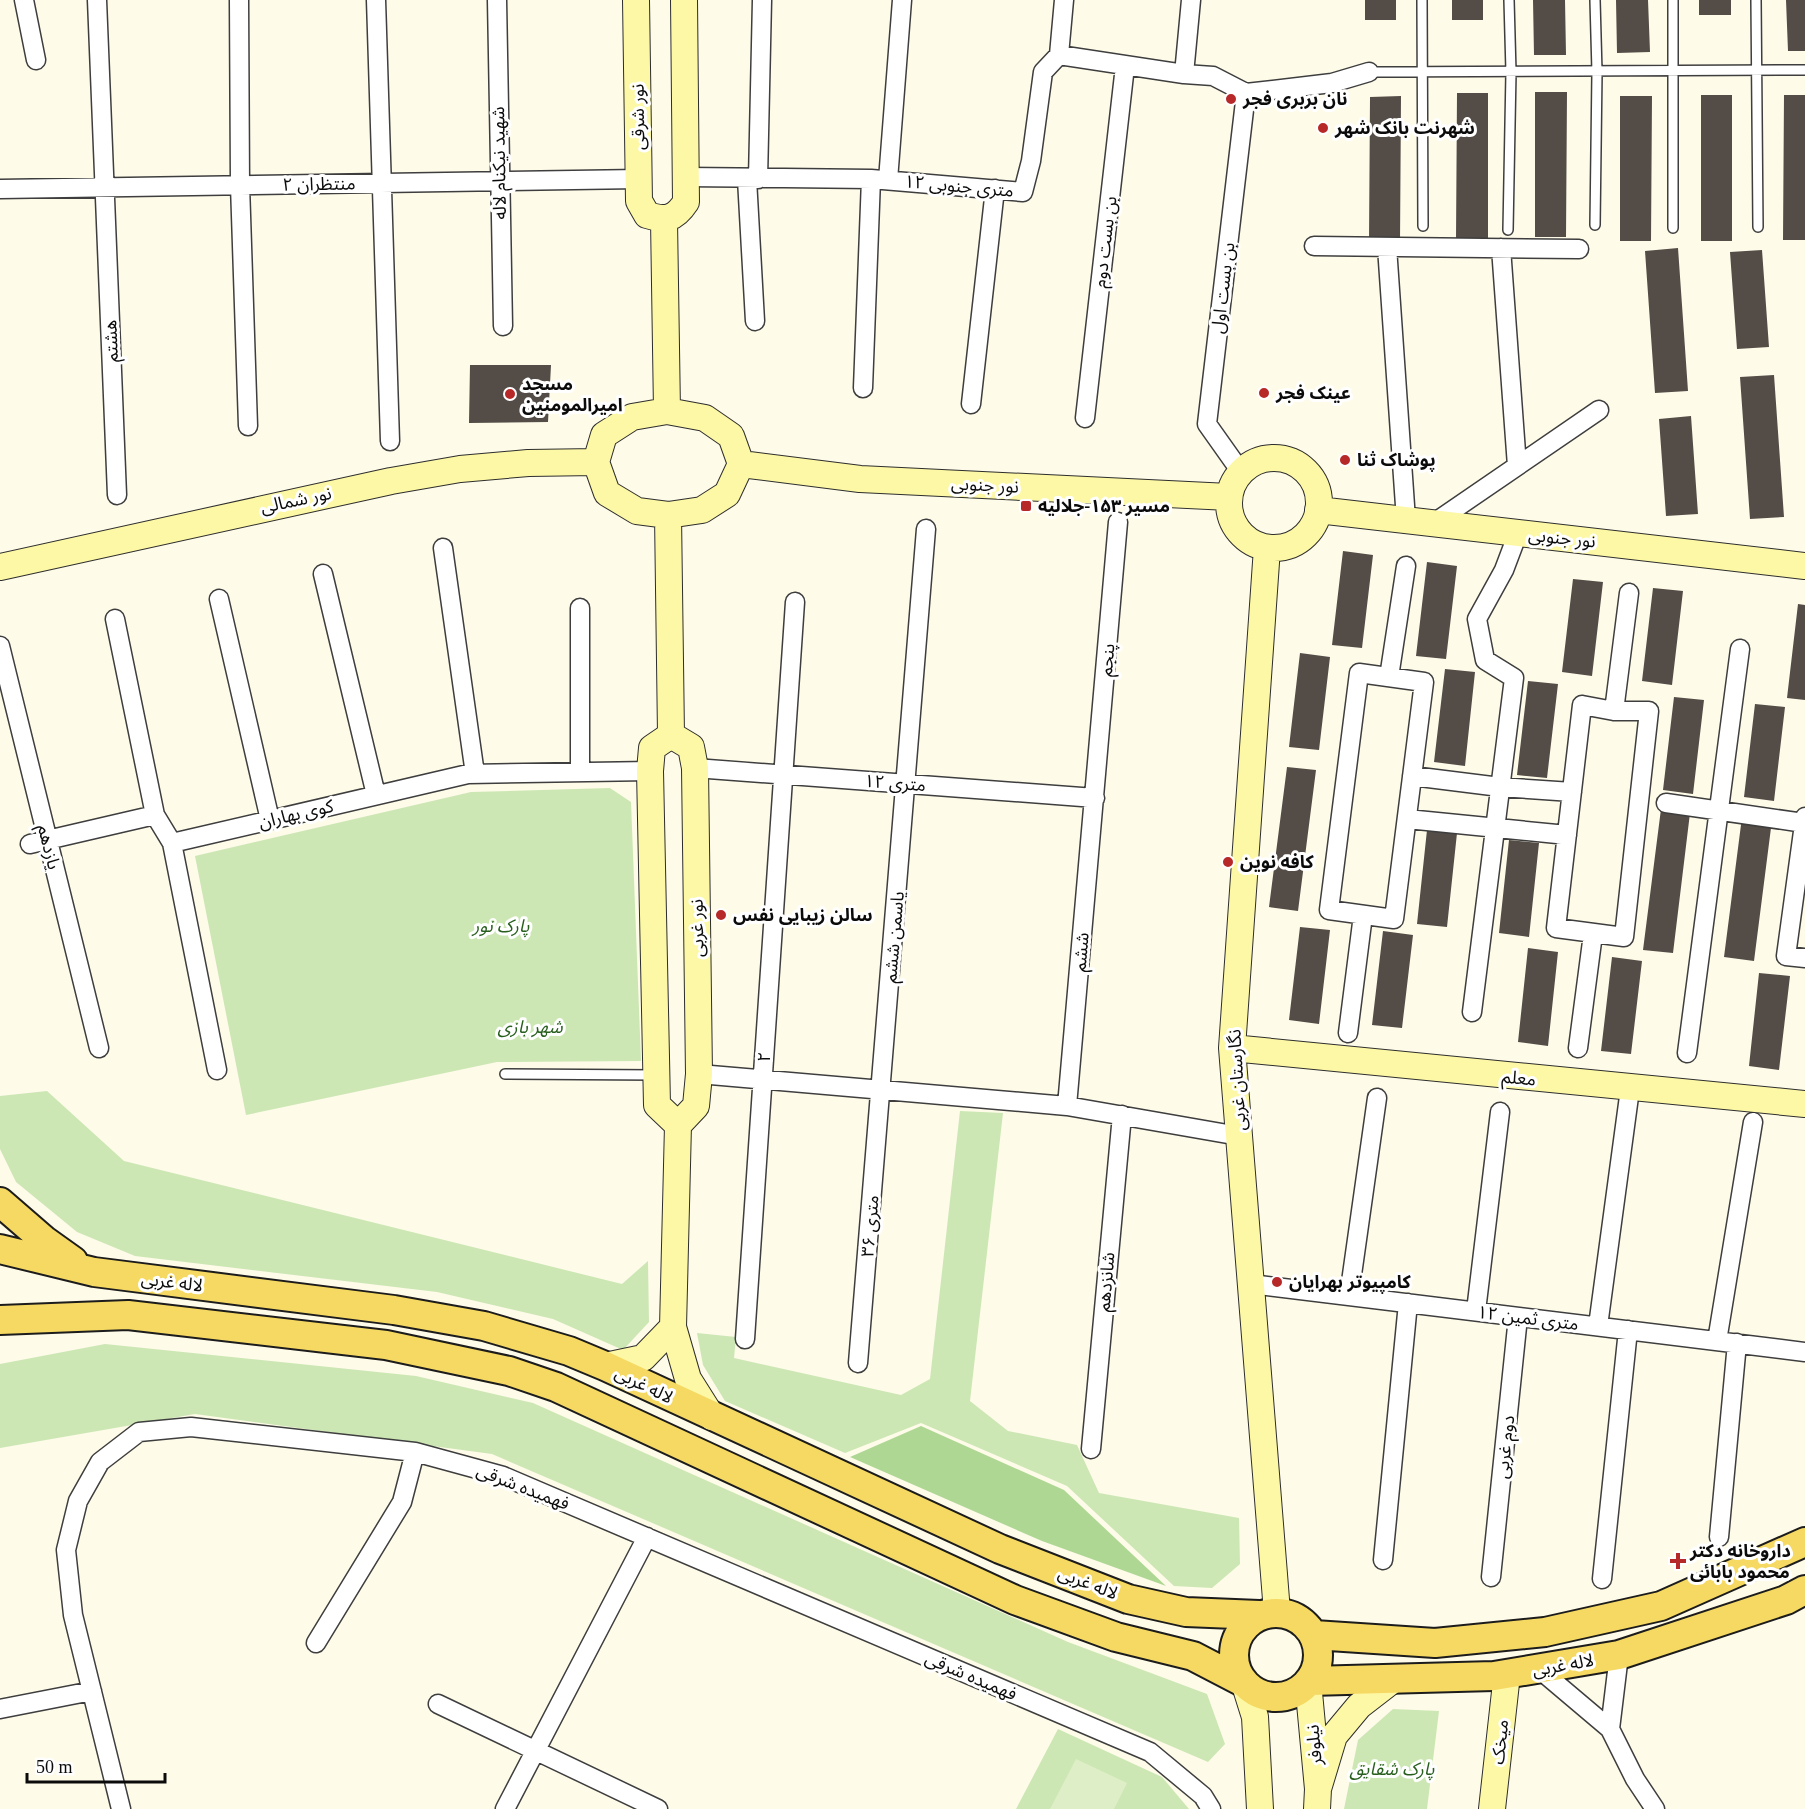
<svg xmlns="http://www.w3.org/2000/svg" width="1805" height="1809" viewBox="0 0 1805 1809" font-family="'Times New Roman','Noto Sans Arabic',serif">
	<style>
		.green { fill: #cce7b4 }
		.forest { fill: #aed794 }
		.pitch { fill: #deeec6 }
		.building { fill: #534c47 }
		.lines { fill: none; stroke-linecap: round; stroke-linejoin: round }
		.lane-casing { stroke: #3e3e3e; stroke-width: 12 }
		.street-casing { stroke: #3e3e3e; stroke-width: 21 }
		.secondary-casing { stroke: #2d2d2d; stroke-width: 28 }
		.primary-casing { stroke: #1c1c1c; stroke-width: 32 }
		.lane { stroke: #fff; stroke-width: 9 }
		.street { stroke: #fff; stroke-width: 18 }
		.secondary { stroke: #fdf8a5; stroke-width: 26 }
		.primary { stroke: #f5d962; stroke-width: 28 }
		.poi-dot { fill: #b62928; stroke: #fff; stroke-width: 2 }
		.labels { text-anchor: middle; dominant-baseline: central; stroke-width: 6; stroke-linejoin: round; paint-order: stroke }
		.poi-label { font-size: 18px; font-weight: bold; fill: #0b0b0b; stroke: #fff; text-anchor: start }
		.street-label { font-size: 18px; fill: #0b0b0b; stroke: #fff }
		.park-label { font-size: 18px; font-style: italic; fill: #285f1e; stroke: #fff }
	</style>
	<rect width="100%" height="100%" fill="#fefbe9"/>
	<path class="green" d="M610,788l21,14 10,259 -144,1 -251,53 -51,-259 276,-64z
		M47,1091l77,70 498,123 26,-23 1,61 -26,28 -70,-31 -116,-27 -302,-36 -58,-24 -61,-50 -16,-33v-53z
		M960,1111l43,2 -33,288 38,30 69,14 22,48 140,25 1,46 -28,24 -38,-2 -107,-100 -146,-63 -76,30 -120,-52 -22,-36 -6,-32 39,4 -2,21 167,37 29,-16z
		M105,1344l311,32 117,27 535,239 139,52 18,50 -17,18 -716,-308 -297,-40 -195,34v-84z
		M1393,1709l46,2 -12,98h-83l14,-69z
		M1058,1729l104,48 27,32h-173z"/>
	<path class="forest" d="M921,1426l143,64 102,96 -124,-45 -192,-84z"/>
	<path class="pitch" d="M1076,1759l51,24 -13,26h-64z"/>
	<path class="building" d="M1365,0h31v20h-31z
		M1452,0h31v20h-31z
		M1533,0h32l1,55h-32z
		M1616,0h32l2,52 -33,1z
		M1699,0h32v15h-32z
		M1786,0h19v51h-17z
		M1535,92h32l-1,145h-31z
		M1457,93h31v146h-32z
		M1701,95h31v146h-31z
		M1784,95h21v145h-22z
		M1401,96l-1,146h-31l1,-145z
		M1620,96h32l-1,145h-31z
		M1678,248l10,143 -33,2 -10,-142z
		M1762,250l7,97 -32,2 -7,-97z
		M470,365h81l-3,57 -79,1z
		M1774,375l10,142 -34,2 -10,-142z
		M1691,416l7,98 -32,2 -7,-97z
		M1343,551l30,4 -11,93 -30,-3z
		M1427,562l30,4 -11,93 -30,-3z
		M1573,579l30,3 -11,94 -30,-4z
		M1653,588l30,3 -11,94 -30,-4z
		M1798,604l7,1v95l-18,-2z
		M1300,653l30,4 -11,93 -30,-3z
		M1445,669l30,3 -10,94 -31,-4z
		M1528,681l30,3 -11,94 -30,-3z
		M1674,697l30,3 -11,94 -30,-4z
		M1755,704l30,3 -11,94 -30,-4z
		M1287,767l29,3 -18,141 -29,-4z
		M1661,809l29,4 -17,140 -30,-3z
		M1742,817l30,3 -18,141 -30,-4z
		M1427,830l30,3 -10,94 -30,-3z
		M1509,840l30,3 -10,94 -30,-4z
		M1300,927l30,3 -11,94 -30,-4z
		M1383,931l30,4 -11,93 -30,-3z
		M1528,948l30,4 -10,94 -30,-4z
		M1612,957l30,4 -11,93 -30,-3z
		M1759,973l31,3 -11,94 -30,-4z"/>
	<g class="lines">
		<g class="lane-casing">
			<path id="lane" d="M1422,0l1,226
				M1595,0l2,72 -2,153
				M1756,0l2,227
				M1369,72l436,-2
				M1673,228v-228
				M1508,230l3,-158 -2,-72
				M505,1074l150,1"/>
		</g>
		<g class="street-casing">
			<path id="street" d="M24,0l12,60
				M97,0l20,495
				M239,0l1,185 8,241
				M376,0l14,441
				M497,0l6,326
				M1059,55l5,-55
				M1184,74l7,-74
				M685,177l186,2 152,13 8,-31 12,-89 16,-17 125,19 29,2 33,17 86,-10 37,-11
				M747,179l8,142
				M758,179l4,-179
				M888,180l14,-180
				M0,189l639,-10
				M1314,246l265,3
				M1387,247l19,273
				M1501,248l16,218
				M863,388l8,-209
				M971,404l24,-215
				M1085,418l40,-352
				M1241,472l-34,-48 39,-331
				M1434,523l165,-113
				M443,548l32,226
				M323,574l53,221
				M219,599l51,221
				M115,619l40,196
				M0,646l99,402
				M1359,673l65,9 -30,237 -65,-9z
				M1389,677l17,-111
				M1582,705l32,6h35l-25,226 -68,-9z
				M1614,711l15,-118
				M695,768l400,30
				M580,772v-164
				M1412,776l88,11 72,5
				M1666,803l138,20
				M1805,817l-19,139 19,2
				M1407,819l160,16
				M30,844l125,-29 17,28
				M1472,1012l42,-334 -29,-18 -8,-41 27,-49 14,-37
				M1348,1033l15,-118
				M1578,1048l15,-114
				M1687,1053l53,-404
				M217,1070l-45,-227 296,-69 182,-3
				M699,1074l368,32 172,30
				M1067,1106l51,-584
				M1251,1284l554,68
				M1349,1296l28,-198
				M1476,1311l24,-199
				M1598,1326l32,-237
				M745,1339l50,-737
				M1717,1341l36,-219
				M858,1363l68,-834
				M1091,1449l31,-334
				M1719,1537l18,-194
				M1383,1560l25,-257
				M1491,1577l27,-260
				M1602,1579l26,-249
				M316,1643l86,-141 13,-50
				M1539,1669l71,60 9,-74
				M438,1704l220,105
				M0,1709l92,-18
				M1610,1729l25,50 20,30
				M121,1809l-48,-194 -7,-65 12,-49 22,-39 39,-30 52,-5 224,25 88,24 647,276 53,44 8,13
				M505,1809l142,-272"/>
		</g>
		<g class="secondary-casing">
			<path id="secondary" d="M636,0l3,201 8,14c19,6 28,4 39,-13l-2,-202
				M664,220l3,191
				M667,411l38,7 26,18 10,28 -14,30 -25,16 -34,5 -31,-4 -30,-18 -11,-31 8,-27 28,-18z
				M1229 503a45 45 0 1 1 90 0a45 45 0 1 1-90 0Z
				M741,464l119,15 369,18
				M1318,510l487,56
				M668,515l3,220
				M1267,548l-35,500 45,564
				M0,567l391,-86 69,-12 68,-6 68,-1
				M671,735l20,12 4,21 4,306 -3,32 -18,19 -5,202
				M671,735l-19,13 -2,23 7,334 21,20
				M1232,1048l573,56
				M605,1366l38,-8 30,-31 15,52 24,38
				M1308,1682l10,107 -1,20
				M1245,1685l10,32 5,92
				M1318,1789l16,-53 25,-30 35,-27
				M1492,1809l15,-135"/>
		</g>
		<g class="primary-casing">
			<path id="primary" d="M0,1202l45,39 28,20
				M0,1249l94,23 300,38 90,16 85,25 36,15 395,183 128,50 58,13 73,3
				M0,1320l128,-5 258,30 123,26 47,16 459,213 101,37 77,19 50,26
				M1234 1655a42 42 0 1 1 84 0a42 42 0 1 1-84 0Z
				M1314,1635l121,8 110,-11 116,-26 144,-64
				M1310,1681l184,-5 125,-21 167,-55 19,-10"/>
		</g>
		<use href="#lane" class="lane"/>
		<use href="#street" class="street"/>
		<use href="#secondary" class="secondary"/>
		<use href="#primary" class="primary"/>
	</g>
	<g class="poi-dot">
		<circle cx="1231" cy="99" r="6"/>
		<circle cx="1323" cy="128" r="6"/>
		<circle cx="1264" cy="393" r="6"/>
		<circle cx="510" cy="394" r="6"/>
		<circle cx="1345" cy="460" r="6"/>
		<rect x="1020" y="500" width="12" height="12" rx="3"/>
		<circle cx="1228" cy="862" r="6"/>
		<circle cx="721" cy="915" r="6"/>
		<circle cx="1277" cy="1282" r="6"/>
		<path d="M1675 1552h6v6h6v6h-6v6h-6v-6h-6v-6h6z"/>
	</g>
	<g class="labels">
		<g class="poi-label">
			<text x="1243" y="99">نان بربری فجر</text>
			<text x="1335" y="128">شهرنت بانک شهر</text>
			<text x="522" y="384">مسجد<tspan x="522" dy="21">امیرالمومنین</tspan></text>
			<text x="1276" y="393">عینک فجر</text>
			<text x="1357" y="460">پوشاک ثنا</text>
			<text x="1038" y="506">مسیر ۱۵۳-جلالیه</text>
			<text x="1240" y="862">کافه نوین</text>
			<text x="733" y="915">سالن زیبایی نفس</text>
			<text x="1289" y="1282">کامپیوتر بهرایان</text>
			<text x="1690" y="1551">داروخانه دکتر<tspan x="1690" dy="21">محمود بابائی</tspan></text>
		</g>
		<g class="street-label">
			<text transform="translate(638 117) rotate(-91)">نور شرقی</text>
			<text transform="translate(499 163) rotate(-91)">شهید نیکنام لاله</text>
			<text transform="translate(319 184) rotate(-1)">منتظران ۲</text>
			<text transform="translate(959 186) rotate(5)">۱۲ متری جنوبی</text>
			<text transform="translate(1105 242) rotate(-83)">بن بست دوم</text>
			<text transform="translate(1223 288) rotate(-83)">بن بست اول</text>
			<text transform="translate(111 341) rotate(-92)">هشتم</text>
			<text transform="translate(985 485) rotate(3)">نور جنوبی</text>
			<text transform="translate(296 500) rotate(-12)">نور شمالی</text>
			<text transform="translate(1562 538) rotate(6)">نور جنوبی</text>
			<text transform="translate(1107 660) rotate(-85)">پنجم</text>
			<text transform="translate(895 783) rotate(4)">۱۲ متری</text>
			<text transform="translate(296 814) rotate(-13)">کوی بهاران</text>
			<text transform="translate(49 847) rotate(76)">یازدهم</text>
			<text transform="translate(697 928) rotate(-91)">نور غربی</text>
			<text transform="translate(894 937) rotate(-85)">یاسمن ششم</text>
			<text transform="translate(1081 952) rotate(-85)">ششم</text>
			<text transform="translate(764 1057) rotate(-86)">۲</text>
			<text transform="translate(1519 1078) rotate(6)">معلم</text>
			<text transform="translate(1237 1080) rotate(-93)">نگارستان غربی</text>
			<text transform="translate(870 1226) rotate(-85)">۳۶ متری</text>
			<text transform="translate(172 1282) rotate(7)">لاله غربی</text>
			<text transform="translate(1106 1282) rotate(-85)">شانزدهم</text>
			<text transform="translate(1528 1318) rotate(7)">۱۲ متری ثمین</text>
			<text transform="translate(644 1385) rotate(26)">لاله غربی</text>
			<text transform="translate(1505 1447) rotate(-84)">دوم غربی</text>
			<text transform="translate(523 1487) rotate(21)">فهمیده شرقی</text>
			<text transform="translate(1088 1583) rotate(21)">لاله غربی</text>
			<text transform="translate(1563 1665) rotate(-10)">لاله غربی</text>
			<text transform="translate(971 1676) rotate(23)">فهمیده شرقی</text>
			<text transform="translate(1500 1742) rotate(-84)">میخک</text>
			<text transform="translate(1314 1745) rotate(-95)">نیلوفر</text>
		</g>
		<g class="park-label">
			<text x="501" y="926">پارک نور</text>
			<text x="530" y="1027">شهر بازی</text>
			<text x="1392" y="1769">پارک شقایق</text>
		</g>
	</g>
	<path d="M27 1773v9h138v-9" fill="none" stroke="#0b0b0b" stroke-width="3"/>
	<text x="36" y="1773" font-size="18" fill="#0b0b0b" stroke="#ffffff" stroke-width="4.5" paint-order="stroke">50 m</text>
</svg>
